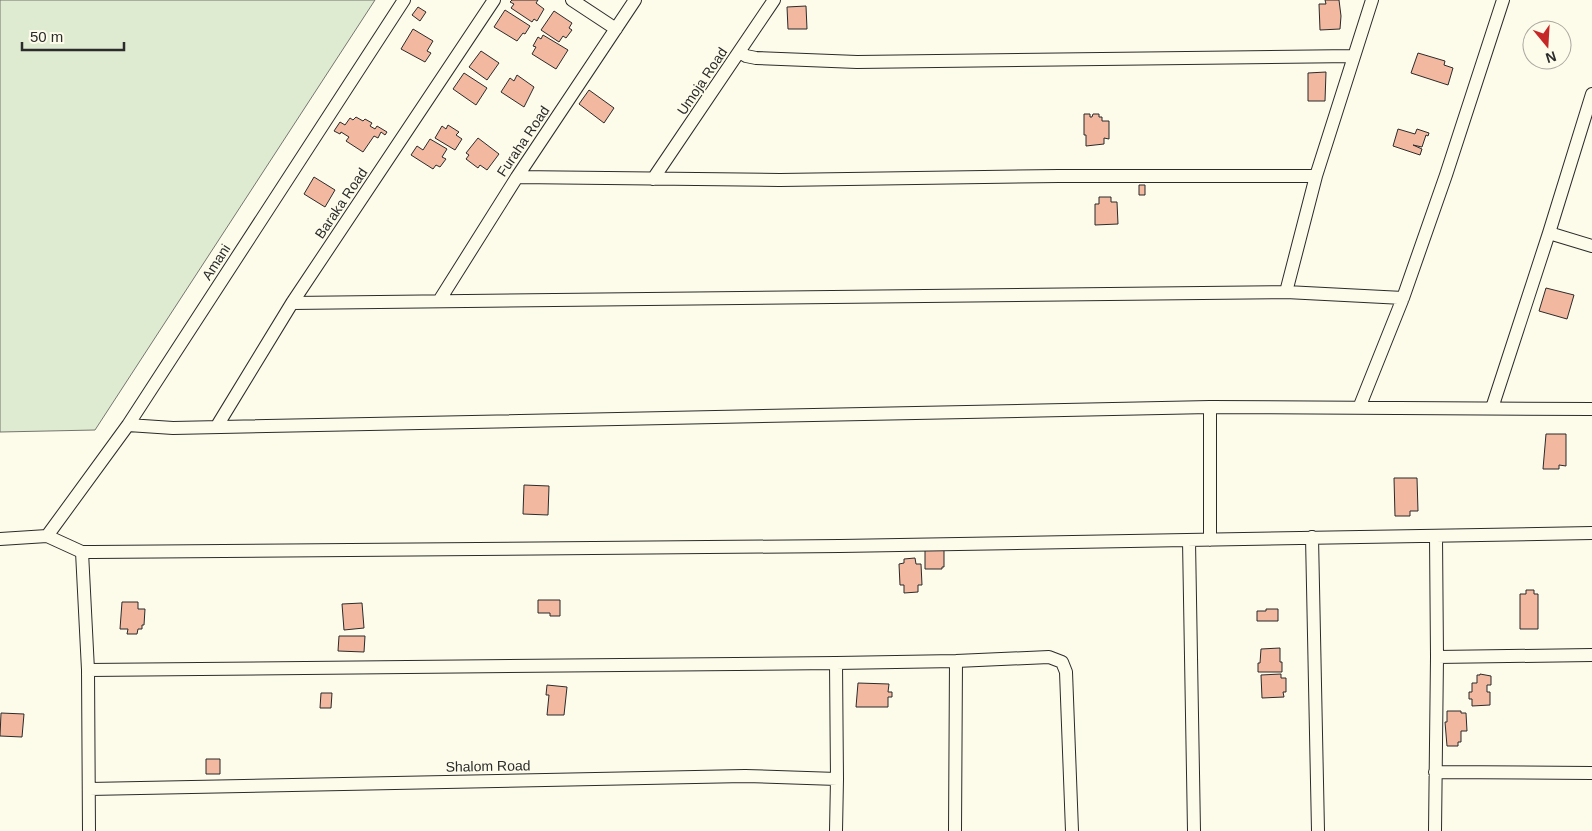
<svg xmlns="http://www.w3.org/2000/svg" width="1592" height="831" viewBox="0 0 1592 831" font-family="Arial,sans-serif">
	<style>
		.green { fill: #deebd1; stroke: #74746e }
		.building { fill: #f2b8a0; stroke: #2b2b2b }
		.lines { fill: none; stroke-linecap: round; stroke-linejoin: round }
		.street-casing { stroke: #2b2b2b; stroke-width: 14 }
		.street { stroke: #fdfbea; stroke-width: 12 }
		.labels { text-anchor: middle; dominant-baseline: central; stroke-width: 4; stroke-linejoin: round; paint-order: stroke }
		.street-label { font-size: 14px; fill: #2b2b2b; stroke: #fdfbea }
	</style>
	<rect width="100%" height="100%" fill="#fdfbea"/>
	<path class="green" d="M0,0h375l-280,430 -95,2z"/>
	<path class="building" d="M512,0h26l-2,3 8,6 -7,12 -3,-2 -2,3 -21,-14 3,-4 -4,-2z
		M1325,0h14l2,16 -1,13 -20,1 -1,-26h7z
		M806,6l1,23h-19l-1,-22z
		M418,7l8,5 -6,9 -8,-6z
		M505,10l25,16 -5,8 -2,-1 -6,8 -23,-14z
		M554,11l18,12 -3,5 3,2 -6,8 -3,-2 -4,6 -18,-12z
		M413,29l20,12 -6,10 4,2 -6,9 -24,-13z
		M543,35l25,15 -12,19 -24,-15 4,-7 -3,-1 5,-9 3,2z
		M481,51l18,12 -12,17 -18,-13z
		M1418,53l27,8 -1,4 9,3 -5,17 -37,-12z
		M1326,72l-1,29h-17v-28z
		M464,73l23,15 -11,17 -23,-16z
		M517,75l17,12 -10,20 -23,-15 9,-14 4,3z
		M589,90l25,18 -10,15 -25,-19z
		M1084,114h6v3h2l1,-3h6v3h3v4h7v18l-5,-1v6l-18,2v-11h-2z
		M356,117l7,4 2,-2 7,4 -2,3 5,3 2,-3 10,6 -2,3 -4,-3 -3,6 -4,-2 -11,16 -17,-11 3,-4 -8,-5 -1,2 -6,-3 6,-9 5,3 5,-7 3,2z
		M448,125l11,7 -3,3 6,4 -7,11 -20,-12 7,-12 4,3z
		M1398,129l17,5 2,-5 12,4 -1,3 -2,-1 -4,12 -9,-2 9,4 -2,6 -27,-9z
		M478,138l21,16 -12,16 -7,-5 -2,3 -12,-9 3,-4 -3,-2z
		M430,139l17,10 -5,8 4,2 -6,8 -4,-2 -3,4 -22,-14 6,-9 6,4z
		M314,177l21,13 -10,17 -21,-13z
		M1139,185h6v10h-6z
		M1099,197h12v5h6l1,22 -23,1v-21h4z
		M1546,288l28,7 -7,24 -28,-8z
		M1546,434h20v32l-7,-1v4h-16z
		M1394,478h23l1,33h-8v5h-15z
		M524,485l25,1 -1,29 -25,-1z
		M925,547h19v20h-2v2h-17z
		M915,558l1,6h5l1,21h-4v7l-14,1v-8h-4l-1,-21 5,-1v-4z
		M1526,590h8v4h4v35h-18v-35h6z
		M538,600h22v16h-10v-3h-12z
		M122,602h16v7h7l-1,16h-2v4h-4l-1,5h-10l1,-5h-8z
		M362,603l2,25 -20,2 -2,-26z
		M1266,609h12v12h-21v-10h9z
		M339,636h26l-1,16 -26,-1z
		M1280,648v14h2v10h-24v-9h2l1,-14z
		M1281,674v4h5v14h-3l1,5 -22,1 -1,-23z
		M1480,674l11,2v9h-4v7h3v13l-18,1v-7h-3v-7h3v-9h5v-8h3z
		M858,683l31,1 -1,8h4v5h-4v10h-32z
		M547,685l20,2 -3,28h-17l2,-20h-3z
		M321,693h11l-1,15h-11z
		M1447,711h14v2h5l1,18h-6v11h-3v4h-11l-2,-24h2z
		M1,713l23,1 -2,23 -22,-1z
		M206,759h14v15h-14z"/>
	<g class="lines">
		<g class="street-casing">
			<path id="street" d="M572,0l44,29
				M740,52l6,4 10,2 101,4 497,-6
				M517,177l263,3 279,-4h257
				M653,179l121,-179
				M1549,233l43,13
				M1286,292l30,-116 56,-176
				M439,301l78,-124 118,-177
				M292,303l994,-11 117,6
				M1210,407v133
				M1359,408l44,-110 43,-123 57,-175
				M1492,408l57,-175 43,-139
				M128,425l45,3 1037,-21 382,2
				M217,426l75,-123 202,-303
				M47,536l81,-111 276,-425
				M1312,537l6,294
				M0,539l47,-3 35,16h10l748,-6 752,-13
				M1189,541l5,290
				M82,552l6,118 1,161
				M1437,657l155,-2
				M836,663l1,116
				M88,670l748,-7 120,-2 93,-4 13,5 4,10 6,159
				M1435,772l157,1
				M89,789l656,-13 92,3 -1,52
				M955,831l1,-170
				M1435,831l2,-174 -1,-120"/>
		</g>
		<use href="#street" class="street"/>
	</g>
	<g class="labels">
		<g class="street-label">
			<text transform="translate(702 81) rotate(-56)">Umoja Road</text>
			<text transform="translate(523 141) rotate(-56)">Furaha Road</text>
			<text transform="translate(341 203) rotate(-56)">Baraka Road</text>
			<text transform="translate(216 262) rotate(-57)">Amani</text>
			<text transform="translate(488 766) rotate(-1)">Shalom Road</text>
		</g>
	</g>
	<g transform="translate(1547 45) rotate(162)"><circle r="24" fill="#fdfbea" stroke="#a9a89e"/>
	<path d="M0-4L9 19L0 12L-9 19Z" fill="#c62828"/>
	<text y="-8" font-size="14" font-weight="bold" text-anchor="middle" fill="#2b2b2b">N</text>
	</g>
	<path d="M22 42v8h102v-8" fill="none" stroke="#2b2b2b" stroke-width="2.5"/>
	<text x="30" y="42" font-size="15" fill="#2b2b2b" stroke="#fdfbea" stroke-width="4" paint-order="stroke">50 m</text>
</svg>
